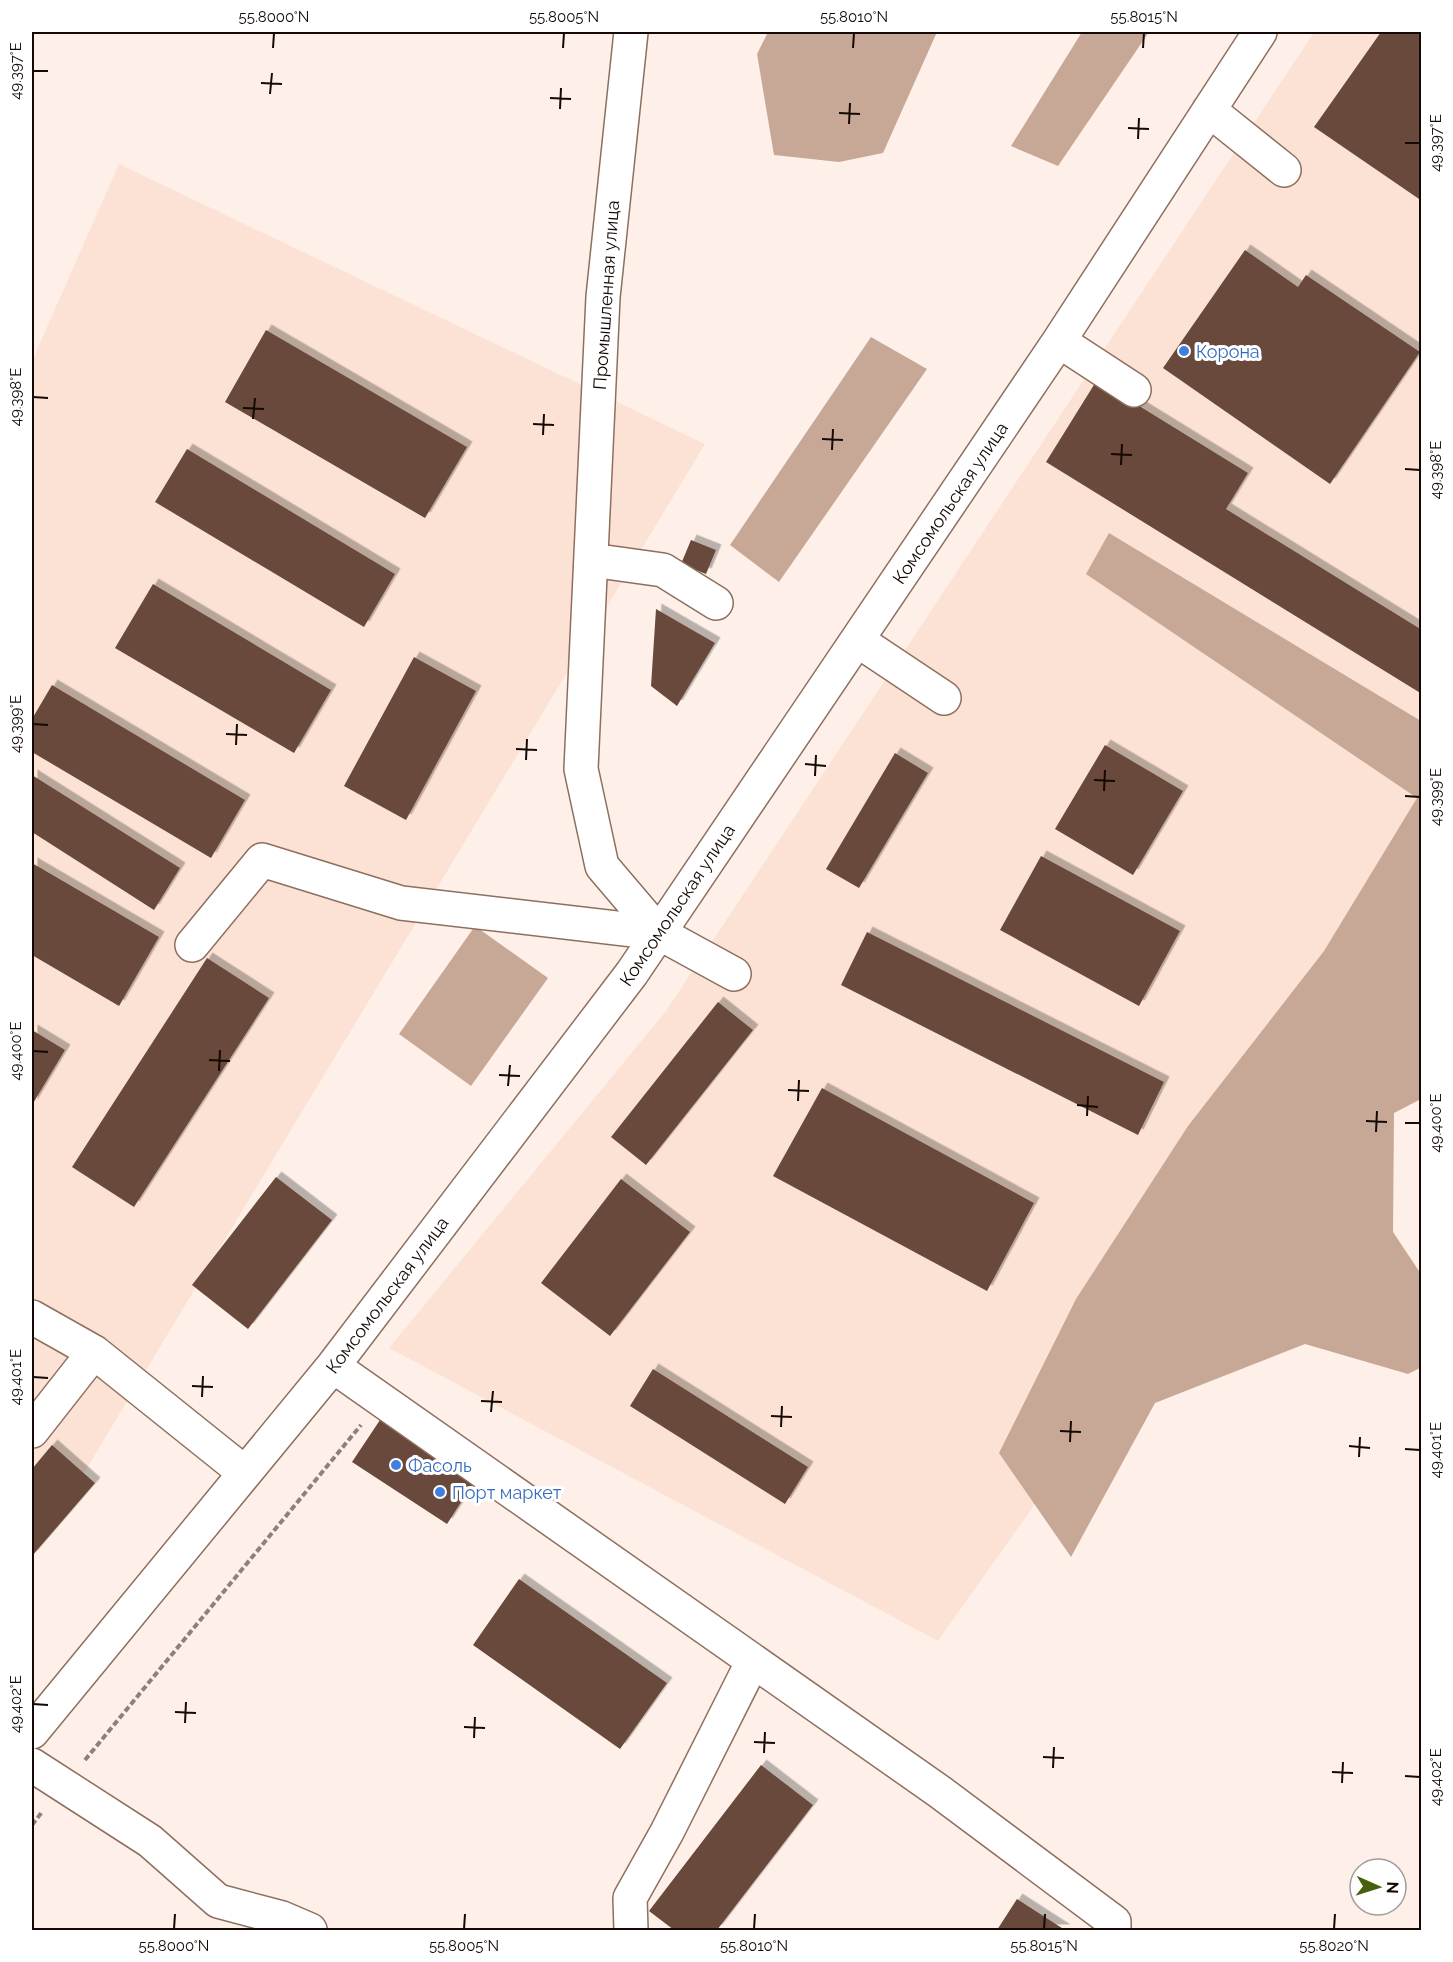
<svg xmlns="http://www.w3.org/2000/svg" width="1453" height="1962" viewBox="0 0 1453 1962" font-family="Raleway,sans-serif">
	<style>
		.built { fill: #fce2d4 }
		.forest { fill: #c7a897 }
		.building { fill: #674a3a; filter: url(#shadow) }
		.lines { fill: none; stroke-linecap: round; stroke-linejoin: round }
		.minor-casing { stroke: #8e6f5e; stroke-width: 36 }
		.path { stroke: #8e817b; stroke-width: 4; stroke-dasharray: 6 3; stroke-linecap: butt }
		.minor { stroke: #fff; stroke-width: 33 }
		.ticks { fill: none; stroke: #140904; stroke-width: 2 }
		.shop-dot { fill: #3f7fe0; stroke: #fff; stroke-width: 2 }
		.labels { text-anchor: middle; dominant-baseline: central; stroke-width: 6; stroke-linejoin: round; paint-order: stroke }
		.street-label { font-size: 18px; fill: #140904; stroke: #fff }
		.shop-label { font-size: 18px; fill: #366cbe; stroke: #fff; text-anchor: start }
		.neatline { fill: none; stroke: #140904; stroke-width: 2 }
		.ticks-label { font-size: 15px; text-anchor: middle; fill: #140904 }
	</style>
	<defs>
		<filter id="shadow"><feDropShadow dx="5.5" dy="-5.5" stdDeviation="0" flood-color="#0004"/></filter>
	</defs>
	<rect width="100%" height="100%" fill="#fef0e8"/>
	<path class="built" d="M1314,32h107v893l-243,377 -240,339 -549,-293 277,-337z
		M119,164l586,280 -673,1115v-1198z"/>
	<path class="forest" d="M768,32h169l-54,121 -44,9 -65,-7 -17,-101z
		M1082,32h67l-91,134 -47,-20z
		M871,337l56,32 -148,213 -49,-37z
		M1109,533l312,188v378l-27,14 -1,119 28,42 1,93 -14,7 -103,-30 -150,59 -84,154 -72,-104 77,-154 112,-173 136,-175 93,-153 -331,-224z
		M475,926l73,52 -77,108 -72,-52z"/>
	<path class="building" d="M1381,32h41v169l-108,-74z
		M1245,250l53,37 8,-12 114,77 -90,132 -167,-116z
		M266,330l201,117 -42,71 -200,-116z
		M1097,380l151,93 -22,36 196,121v64l-376,-232z
		M187,449l208,125 -31,53 -209,-125z
		M691,540l25,10 -10,24 -25,-10z
		M153,584l178,106 -37,63 -179,-105z
		M656,609l59,34 -38,63 -26,-20z
		M414,657l62,34 -70,129 -62,-34z
		M52,685l193,115 -34,58 -179,-106v-33z
		M1105,745l78,46 -50,84 -78,-46z
		M895,753l33,20 -69,115 -33,-19z
		M32,775l148,93 -26,42 -122,-78z
		M1041,856l139,75 -41,75 -139,-76z
		M32,863l127,74 -40,69 -87,-51z
		M867,932l297,150 -26,53 -297,-150z
		M207,958l62,40 -135,209 -62,-40z
		M718,1002l35,28 -107,135 -35,-28z
		M32,1030l33,20 -33,55z
		M822,1088l212,115 -47,88 -214,-115z
		M276,1177l56,43 -84,109 -56,-44z
		M621,1179l69,53 -80,104 -69,-53z
		M653,1369l155,98 -23,37 -155,-98z
		M382,1417l94,62 -29,45 -95,-62z
		M52,1445l43,38 -63,73v-87z
		M519,1579l148,104 -47,66 -147,-104z
		M761,1765l52,40 -96,125h-43l-25,-19z
		M1017,1899l48,31h-68z"/>
	<g class="lines">
		<g class="minor-casing">
			<path id="minor" d="M631,32l-28,265 -22,472 21,97 57,67 75,41
				M1209,110l75,60
				M1059,341l75,49
				M591,560l72,10 53,33
				M857,640l87,58
				M192,945l70,-85 139,43 258,30
				M32,1317l62,35 151,121
				M333,1366l607,426 174,130v8
				M32,1431l62,-79
				M32,1732l301,-366 299,-393 427,-632 201,-309
				M32,1765l118,76 68,60 64,17 28,12
				M631,1930l-1,-32 37,-66 86,-171"/>
		</g>
		<path class="path" d="M85,1760l276,-335
			M32,1825l10,-13"/>
		<use href="#minor" class="minor"/>
	</g>
	<path class="ticks" d="M273,48l1,-15M563,48l1,-15M853,48l1,-15M1143,48l1,-15M33,71h15M261,83l21,1M270,94l2,-21M550,98l21,1M560,109l1,-21M839,113l21,1M849,124l1,-21M1128,128l21,1M1138,139l1,-21M1405,143h15M33,397l15,1M243,408l21,1M253,419l2,-21M533,424l21,1M543,435l1,-21M822,439l21,1M832,450l1,-21M1111,454l21,1M1121,465l1,-21M1405,469l15,1M33,724l15,1M226,734l21,1M236,745l1,-21M516,749l21,1M526,760l1,-21M805,764l21,2M815,776l1,-21M1094,780l21,1M1104,791l1,-21M1405,796l15,1M33,1051l15,1M209,1060l21,1M219,1071l1,-21M499,1075l21,1M508,1086l2,-21M788,1090l21,1M798,1101l1,-21M1077,1105l21,2M1087,1116l1,-20M1366,1121l21,1M1405,1123h15M1376,1132l1,-21M33,1377l15,1M192,1386l21,1M202,1397l1,-21M481,1401l21,1M491,1412l2,-21M771,1416l21,1M781,1427l1,-21M1060,1431l21,1M1070,1442l1,-21M1349,1446l21,2M1405,1449l15,1M1359,1457l1,-20M33,1704l15,1M175,1712l21,1M185,1723l1,-21M464,1727l21,1M474,1738l1,-21M754,1742l21,1M764,1753l1,-21M1043,1757l21,1M1053,1768l1,-21M1332,1772l21,1M1405,1776l15,1M1342,1783l1,-21M174,1929l1,-15M464,1929l1,-15M754,1929l1,-15M1044,1929l1,-15M1334,1929l1,-15"/>
	<g class="shop-dot">
		<circle cx="1184" cy="351" r="6"/>
		<circle cx="396" cy="1465" r="6"/>
		<circle cx="440" cy="1492" r="6"/>
	</g>
	<g class="labels">
		<g class="street-label">
			<text transform="translate(606 295) rotate(-86)">Промышленная улица</text>
			<text transform="translate(950 503) rotate(-56)">Комсомольская улица</text>
			<text transform="translate(677 905) rotate(-56)">Комсомольская улица</text>
			<text transform="translate(387 1295) rotate(-53)">Комсомольская улица</text>
		</g>
		<g class="shop-label">
			<text x="1196" y="351">Корона</text>
			<text x="408" y="1465">Фасоль</text>
			<text x="452" y="1492">Порт маркет</text>
		</g>
	</g>
	<rect width="1453" height="1962" fill="none" stroke="#ffffff" stroke-width="66"/>
	<g transform="translate(1378 1887) rotate(93)"><circle r="28" fill="#ffffff" stroke="#a19d9b" stroke-width="1.5"/>
	<path d="M0-4.5L10 22L0 15L-10 22Z" fill="#46600e"/>
	<text y="-9" font-size="16" font-weight="bold" text-anchor="middle" fill="#140904">N</text>
	</g>
	<rect x="33" y="33" width="1387" height="1896" class="neatline"/>
	<g class="ticks-label">
		<text x="274" y="22">55.8000°N</text>
		<text x="564" y="22">55.8005°N</text>
		<text x="854" y="22">55.8010°N</text>
		<text x="1144" y="22">55.8015°N</text>
		<text transform="translate(16 71) rotate(-90)" y="5">49.397°E</text>
		<text transform="translate(1436 143) rotate(-90)" y="5">49.397°E</text>
		<text transform="translate(16 397) rotate(-90)" y="5">49.398°E</text>
		<text transform="translate(1436 470) rotate(-90)" y="5">49.398°E</text>
		<text transform="translate(16 724) rotate(-90)" y="5">49.399°E</text>
		<text transform="translate(1436 797) rotate(-90)" y="5">49.399°E</text>
		<text transform="translate(16 1051) rotate(-90)" y="5">49.400°E</text>
		<text transform="translate(1436 1123) rotate(-90)" y="5">49.400°E</text>
		<text transform="translate(16 1377) rotate(-90)" y="5">49.401°E</text>
		<text transform="translate(1436 1450) rotate(-90)" y="5">49.401°E</text>
		<text transform="translate(16 1704) rotate(-90)" y="5">49.402°E</text>
		<text transform="translate(1436 1777) rotate(-90)" y="5">49.402°E</text>
		<text x="174" y="1951">55.8000°N</text>
		<text x="464" y="1951">55.8005°N</text>
		<text x="754" y="1951">55.8010°N</text>
		<text x="1044" y="1951">55.8015°N</text>
		<text x="1334" y="1951">55.8020°N</text>
	</g>
</svg>
